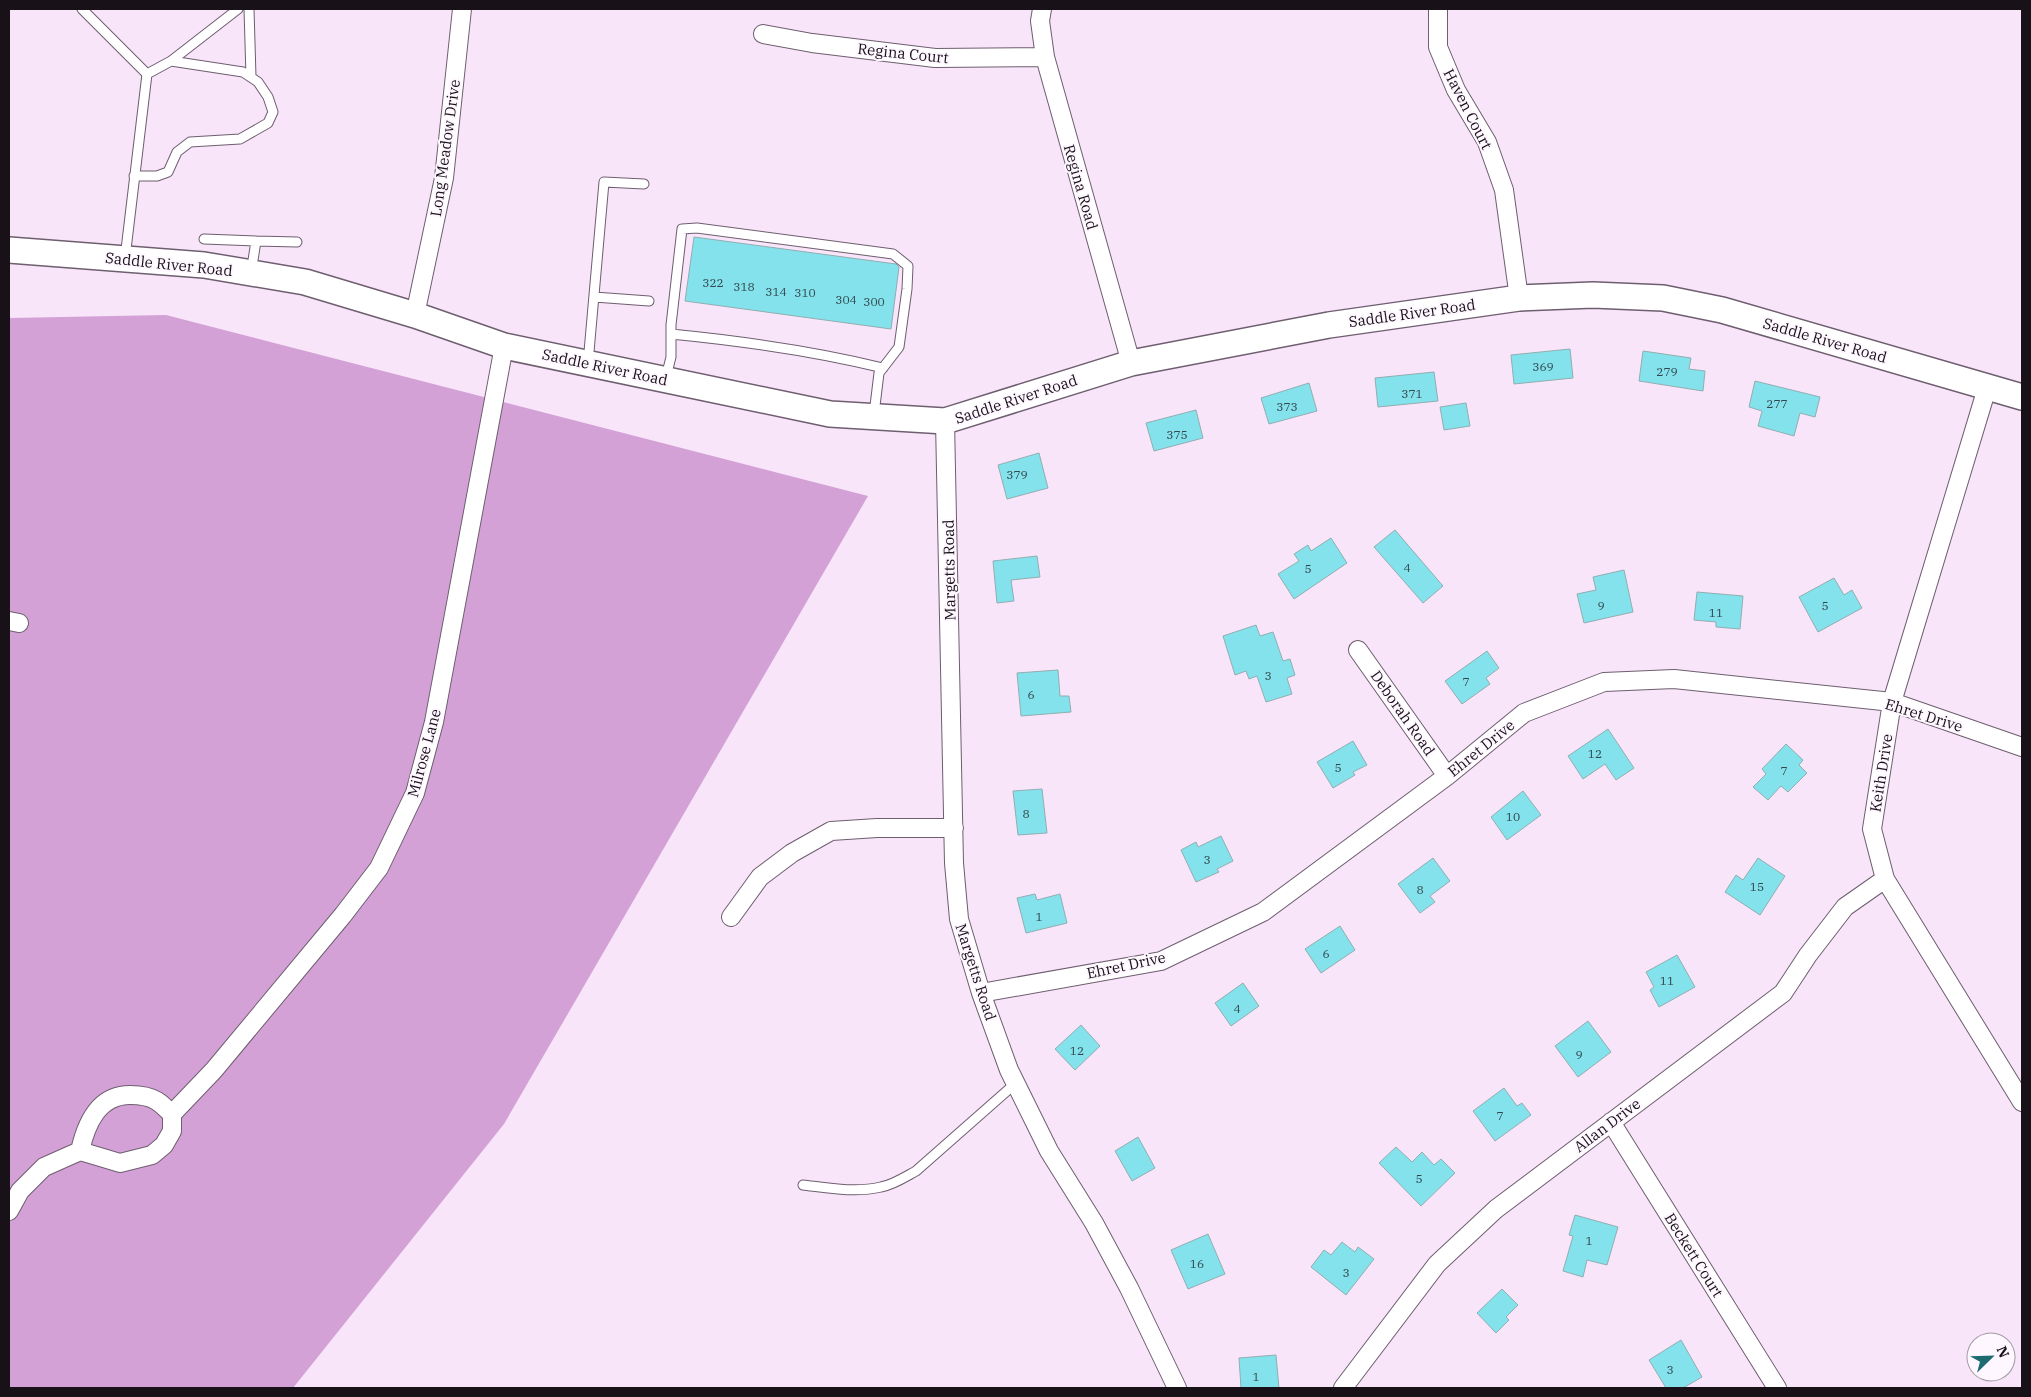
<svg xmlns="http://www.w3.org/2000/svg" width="2031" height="1397" viewBox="0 0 2031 1397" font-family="'IBM Plex Serif',serif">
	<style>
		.forest { fill: #d3a1d6 }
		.building { fill: #83e2eb; stroke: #91aeb1 }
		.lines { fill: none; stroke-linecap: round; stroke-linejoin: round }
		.service-casing { stroke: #6e5e6f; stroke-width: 11 }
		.minor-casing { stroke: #6e5e6f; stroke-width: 20 }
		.secondary-casing { stroke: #6e5e6f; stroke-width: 28 }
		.service { stroke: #fff; stroke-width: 9 }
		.minor { stroke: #fff; stroke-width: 18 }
		.secondary { stroke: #fff; stroke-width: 25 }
		.labels { text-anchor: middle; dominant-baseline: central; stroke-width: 4; stroke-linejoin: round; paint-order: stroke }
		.number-label { font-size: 12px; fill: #33454d }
		.street-label { font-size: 15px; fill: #181118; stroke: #fef7ff }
	</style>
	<rect width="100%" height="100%" fill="#f8e5f9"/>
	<path class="forest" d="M166,315l702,181 -364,628 -211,264h-284v-1070z"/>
	<path class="building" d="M694,237l202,27 3,3 -8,62 -206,-28z
		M1570,349l3,29 -59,6 -3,-29z
		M1643,351l48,7 -2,11 16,2 -2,20 -64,-10z
		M1434,372l4,29 -60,6 -3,-29z
		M1755,381l65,16 -5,20 -15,-4 -6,23 -36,-10 4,-15 -13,-4z
		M1309,383l8,28 -48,13 -8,-26z
		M1466,403l4,23 -26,4 -4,-23z
		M1196,410l7,28 -49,13 -8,-28z
		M1039,453l9,35 -41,11 -9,-34z
		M1395,530l48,56 -20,17 -49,-56z
		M1331,538l16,25 -53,36 -16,-25 21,-13 -5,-7 14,-9 3,6z
		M1037,556l3,21 -29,3 3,21 -17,2 -4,-42z
		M1624,570l9,42 -49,11 -7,-29 19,-4 -3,-13z
		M1834,578l10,17 8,-5 10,18 -44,24 -19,-35z
		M1697,592l46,4 -3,33 -24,-2v-5l-22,-2z
		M1256,625l4,11 13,-4 10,29 7,-2 5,16 -8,3 5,16 -26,8 -9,-26 -8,3 -3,-8 -11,4 -12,-39z
		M1487,651l12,17 -13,10 4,6 -28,20 -17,-23z
		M1058,670l2,26h9l2,16 -50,4 -4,-43z
		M1608,729l26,39 -18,12 -11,-16 -22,15 -15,-23z
		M1353,741l14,24 -14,7 2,3 -22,13 -16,-26z
		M1786,744l17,16 -4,5 8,8 -19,19 -7,-6 -13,14 -15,-13 13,-13 -4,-5z
		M1042,789l5,44 -29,2 -5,-44z
		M1523,791l18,24 -34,25 -16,-23z
		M1221,836l12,25 -16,8 2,3 -23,10 -15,-32 15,-8 2,5z
		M1433,858l17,23 -20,15 5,6 -15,11 -22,-29z
		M1758,858l27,18 -25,39 -35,-23 11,-17 7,5z
		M1035,894l2,6 23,-6 7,29 -41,10 -9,-35z
		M1340,926l15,24 -34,23 -16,-24z
		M1677,955l18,32 -36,20 -9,-17 4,-3 -8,-15z
		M1243,983l16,23 -28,20 -16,-23z
		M1588,1021l23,31 -33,25 -23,-31z
		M1081,1025l19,21 -25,24 -20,-21z
		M1504,1088l13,18 5,-3 9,12 -36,26 -22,-30z
		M1138,1137l17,31 -23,13 -17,-30z
		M1396,1147l16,15 10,-10 12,13 7,-6 14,14 -34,33 -42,-43z
		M1575,1215l43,12 -11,38 -20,-5 -4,17 -20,-6 10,-35 -4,-1z
		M1208,1234l17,40 -37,15 -17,-39z
		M1342,1242l13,10 3,-5 16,12 -28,36 -35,-28 13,-17 7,5z
		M1502,1289l16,16 -12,12 3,3 -13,13 -19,-20z
		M1681,1340l21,37 -19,11h-17l-17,-28z
		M1276,1355l3,33h-38l-2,-30z"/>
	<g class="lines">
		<g class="service-casing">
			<path id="service" d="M82,9l65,65 -22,184
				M249,9l2,68
				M171,61l67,-52
				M134,176h23l11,-4 9,-20 13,-10 50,-3 28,-16 5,-11 -5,-15 -10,-15 -15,-10 -72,-11 -24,13
				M204,239l52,2
				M251,273l5,-32 41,1
				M594,297l55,4
				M671,334c71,7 143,17 212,34
				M588,363l16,-181 40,2
				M666,377l5,-20v-32l11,-96 15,-1 196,26 15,12 -1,23 -8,58 -20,26 -5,41
				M803,1185c25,3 52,8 78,2 12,-2 24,-10 35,-16l100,-88"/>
		</g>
		<g class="minor-casing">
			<path id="minor" d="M1042,9l-2,12 5,36 86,306
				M1438,9v38l18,43 31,52 17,48 15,108
				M763,34l49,9 123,15 110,-1
				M415,315l29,-137 18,-169
				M1987,388l-95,314 -20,127 13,50 137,223
				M945,421l9,442 5,56 22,74 28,77 40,81 45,72 35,65 48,100
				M9,621l10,2
				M1358,650l89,126
				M731,917l29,-40 32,-24 39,-22 46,-3h77
				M981,993l180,-32 102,-49 184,-136 77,-63 80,-31 70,-3 218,23 130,45
				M1611,1122l166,266
				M80,1151c6,-27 18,-56 50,-56 9,0 19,1 27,6 5,3 10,9 15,13
				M9,1211l11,-20 24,-24 36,-16 40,12 32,-8 12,-10 8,-14v-17l42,-44 129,-155 36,-47 36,-75 19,-71 70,-376
				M1343,1388l94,-124 59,-55 287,-216 25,-38 37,-48 40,-28"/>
		</g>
		<g class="secondary-casing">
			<path id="secondary" d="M9,250l195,15 101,17 110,33 89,31 326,68 115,7 186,-58 198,-38 190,-27 74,-3 70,3 59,12 300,87"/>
		</g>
		<use href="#service" class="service"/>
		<use href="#minor" class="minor"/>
		<use href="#secondary" class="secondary"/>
	</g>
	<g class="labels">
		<g class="number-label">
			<text x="713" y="282">322</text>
			<text x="744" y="286">318</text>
			<text x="776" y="291">314</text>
			<text x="805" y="292">310</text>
			<text x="846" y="299">304</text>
			<text x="874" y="301">300</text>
			<text x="1543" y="366">369</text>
			<text x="1667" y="371">279</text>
			<text x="1412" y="393">371</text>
			<text x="1777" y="403">277</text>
			<text x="1287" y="406">373</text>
			<text x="1177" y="434">375</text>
			<text x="1017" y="474">379</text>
			<text x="1407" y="567">4</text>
			<text x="1308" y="568">5</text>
			<text x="1601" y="605">9</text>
			<text x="1825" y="605">5</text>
			<text x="1716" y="612">11</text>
			<text x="1268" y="675">3</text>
			<text x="1466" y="681">7</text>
			<text x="1031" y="694">6</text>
			<text x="1595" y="753">12</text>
			<text x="1338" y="767">5</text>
			<text x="1784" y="770">7</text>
			<text x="1026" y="813">8</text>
			<text x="1513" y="816">10</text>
			<text x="1207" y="859">3</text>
			<text x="1757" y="886">15</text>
			<text x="1420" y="889">8</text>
			<text x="1039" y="916">1</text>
			<text x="1326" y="953">6</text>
			<text x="1667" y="980">11</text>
			<text x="1237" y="1008">4</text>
			<text x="1077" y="1050">12</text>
			<text x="1579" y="1054">9</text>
			<text x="1500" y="1115">7</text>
			<text x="1419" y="1178">5</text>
			<text x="1589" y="1240">1</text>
			<text x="1197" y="1263">16</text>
			<text x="1346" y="1272">3</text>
			<text x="1670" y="1369">3</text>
			<text x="1256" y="1376">1</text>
		</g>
		<g class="street-label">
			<text transform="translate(903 53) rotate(6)">Regina Court</text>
			<text transform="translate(1468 109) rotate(63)">Haven Court</text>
			<text transform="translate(445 148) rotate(-82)">Long Meadow Drive</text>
			<text transform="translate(1081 187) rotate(74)">Regina Road</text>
			<text transform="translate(169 264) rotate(6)">Saddle River Road</text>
			<text transform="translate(1412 313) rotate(-8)">Saddle River Road</text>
			<text transform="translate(1825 340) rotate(16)">Saddle River Road</text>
			<text transform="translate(605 367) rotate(12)">Saddle River Road</text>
			<text transform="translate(1016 399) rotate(-18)">Saddle River Road</text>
			<text transform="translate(949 570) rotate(-91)">Margetts Road</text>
			<text transform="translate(1403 713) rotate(55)">Deborah Road</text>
			<text transform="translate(1924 715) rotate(17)">Ehret Drive</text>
			<text transform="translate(1481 748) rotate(-39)">Ehret Drive</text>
			<text transform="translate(424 753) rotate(-75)">Milrose Lane</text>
			<text transform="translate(1881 773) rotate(-81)">Keith Drive</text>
			<text transform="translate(1126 965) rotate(-12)">Ehret Drive</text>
			<text transform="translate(976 972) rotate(72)">Margetts Road</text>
			<text transform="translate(1607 1125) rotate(-37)">Allan Drive</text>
			<text transform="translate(1694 1255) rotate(58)">Beckett Court</text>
		</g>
	</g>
	<rect width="2031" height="1397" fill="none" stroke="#181118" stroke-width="20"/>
	<g transform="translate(1991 1357) rotate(67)"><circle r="24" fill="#fef7ff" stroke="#a29ba3"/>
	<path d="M0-4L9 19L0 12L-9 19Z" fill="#1e6a71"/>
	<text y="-8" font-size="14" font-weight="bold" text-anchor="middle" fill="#181118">N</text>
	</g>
</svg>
